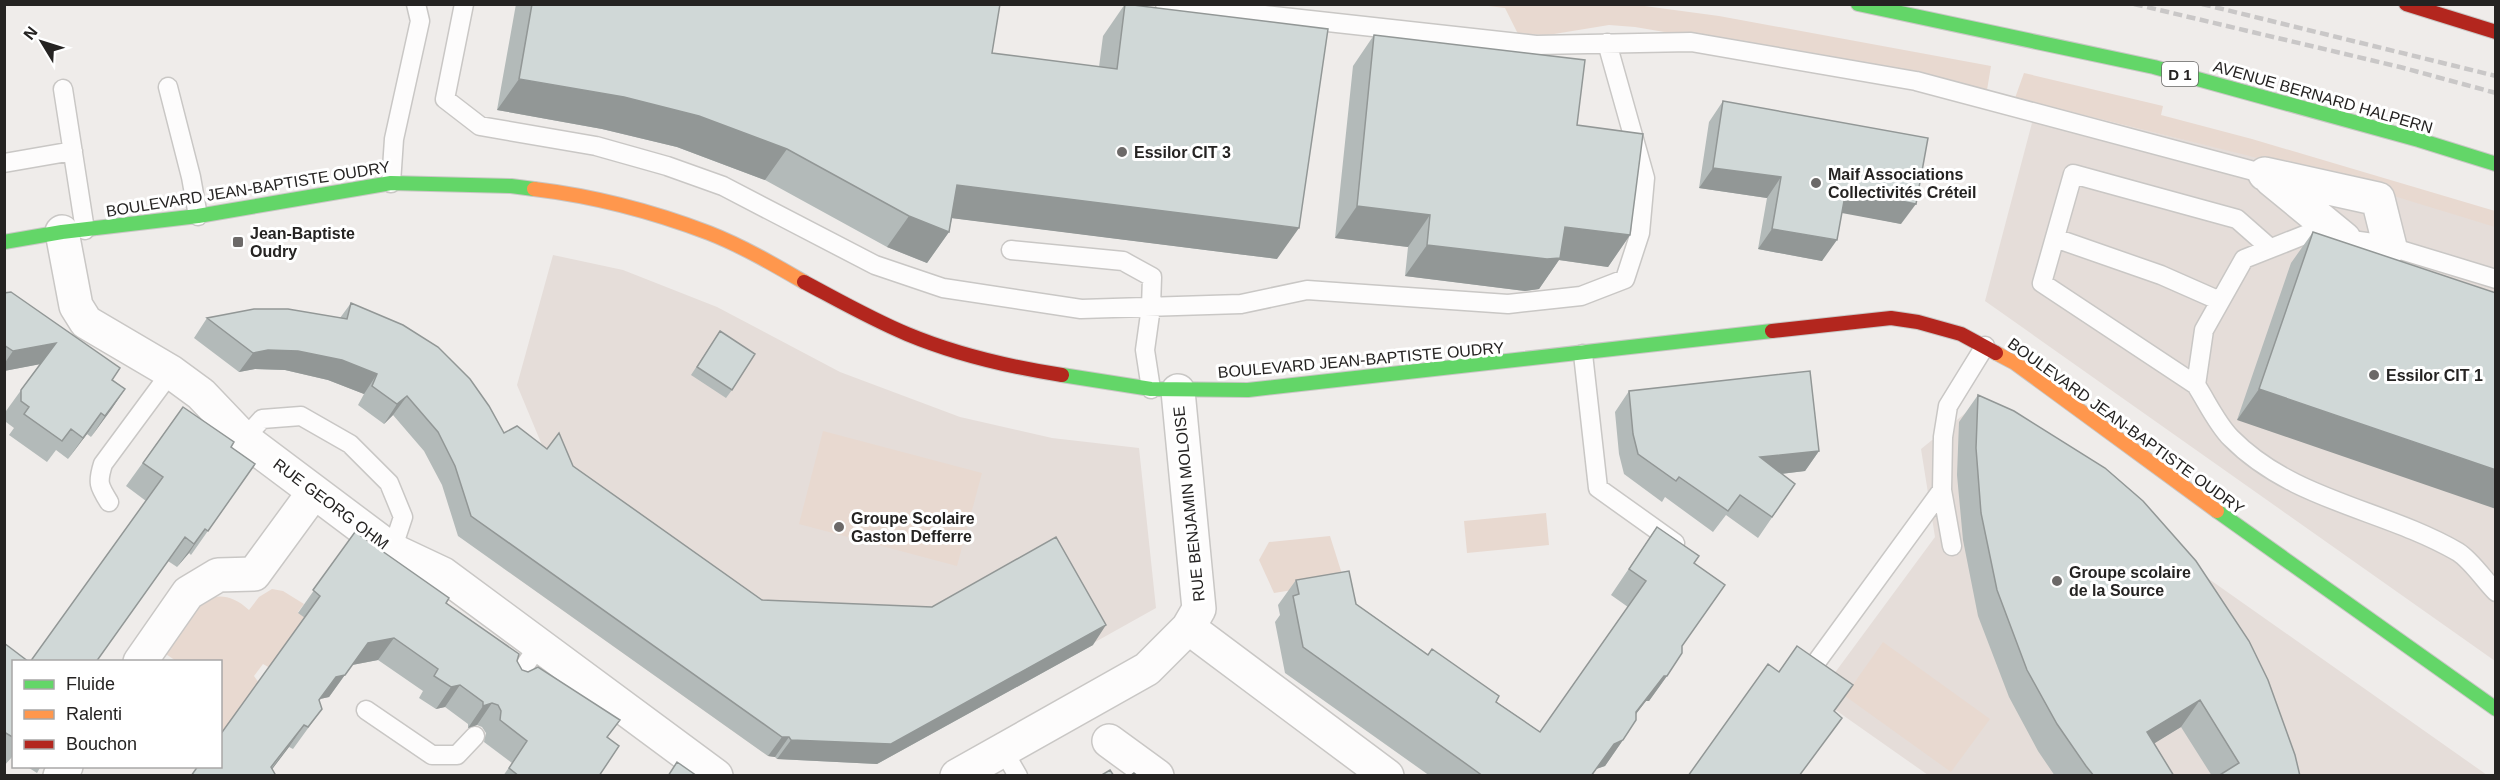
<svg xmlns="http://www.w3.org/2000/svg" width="2500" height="780" viewBox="0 0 2500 780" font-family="Helvetica,sans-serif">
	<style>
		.built { fill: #e5ddd9 }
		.green { fill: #e8d9d0 }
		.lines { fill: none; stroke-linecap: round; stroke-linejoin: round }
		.lane-casing { stroke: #c9c7c5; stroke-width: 21 }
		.street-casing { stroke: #c9c7c5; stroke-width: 36 }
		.fast-casing { stroke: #c9c7c5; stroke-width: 16 }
		.slow-casing { stroke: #c9c7c5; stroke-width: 16 }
		.jam-casing { stroke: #c9c7c5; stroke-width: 16 }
		.lane { stroke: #fdfcfc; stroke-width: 18 }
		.street { stroke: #fdfcfc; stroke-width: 33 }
		.fast { stroke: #63d668; stroke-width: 14 }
		.slow { stroke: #ff974d; stroke-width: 14 }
		.jam { stroke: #b3261e; stroke-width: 14 }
		.rail { stroke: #c9c7c7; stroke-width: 4.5; stroke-dasharray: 9 4.5; stroke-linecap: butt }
		.wall { fill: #b3bab9 }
		.shaded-wall { fill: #929796 }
		.building { fill: #d0d8d7; stroke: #929796; stroke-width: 1.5 }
		.poi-dot { fill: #6c6968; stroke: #fff; stroke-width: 2 }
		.labels { text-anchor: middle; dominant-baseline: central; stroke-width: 6; stroke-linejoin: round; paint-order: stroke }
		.shield { fill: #fff; stroke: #666564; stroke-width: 1.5 }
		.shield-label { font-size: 15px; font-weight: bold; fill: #252322 }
		.street-label { font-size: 16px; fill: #252322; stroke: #fff }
		.poi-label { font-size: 16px; font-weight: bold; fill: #252322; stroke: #fff; text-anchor: start }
	</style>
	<rect width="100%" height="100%" fill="#efecea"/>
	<path class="built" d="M2037,104l374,90 84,17v450l-510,-360z
		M553,255l70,15 94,37 123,65 120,45 92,21 87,10 17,160 -274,153 -105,-2 -2,-2 -7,-1 -265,-188 56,-82 -42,-101z
		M1968,411l204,142 315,222h-559l-111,-78 118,-160 -14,-88z"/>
	<path class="green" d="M1480,5h157l82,11 272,50 -4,24 -122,-24 -230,-39 -26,-2 -61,10 -30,-1 -13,-26z
		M2024,73l139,33 -2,9 91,24 243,72v16l-173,-53 -307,-76z
		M823,431l159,42 -25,93 -158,-42z
		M1546,513l3,32 -82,8 -3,-32z
		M1330,536l12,38 -12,10 -56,9 -15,-33 10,-18z
		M272,589l11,2 21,13 -6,8 7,6 -35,50 -7,-4 -9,12 5,7 -38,52 -1,-73 -44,-1 -16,-11c20,-29 49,-77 89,-40l10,-13z
		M1883,642l107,77 -39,53 -106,-76z"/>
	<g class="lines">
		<g class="lane-casing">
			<path id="lane" d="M464,4l-19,95 35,27 116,20 71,20 56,20 152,79 68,23 138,21 160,-5 66,-14 201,14 73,-8 44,-17 15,-46 5,-55 -38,-135
				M1165,4l371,41 155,-3 225,39 349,93
				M168,87l23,90 7,39
				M63,89l22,141
				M4,163l69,-12
				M391,183l3,-44 26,-118 -4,-17
				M2055,238l106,37 59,26
				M1011,250l112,11 29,16 -1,30 -6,43 6,39
				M2496,279l-115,-35 -74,-10 -63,25 -40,71 -8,55c11,17 21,39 35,53 62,63 153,71 227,114 14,9 26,28 38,40
				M1583,354l15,134 77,55
				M2196,385l-154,-102 31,-109 164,45 33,29
				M244,439l18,-20 39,-3 49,28 39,39 14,34 -11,33
				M109,502c-10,-16 -12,-19 -6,-38l68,-92
				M1952,546l-10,-56 1,-53 5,-31 37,-60
				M1807,675l135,-185
				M513,683l26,-38
				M366,710l66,45h25l18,-19
				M1003,750l15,26"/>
		</g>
		<g class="street-casing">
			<path id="street" d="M2265,174l113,25 12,48
				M2271,179l73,60
				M62,232l14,74 10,16 85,50 30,22 43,45 148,111 51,24 273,202
				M1201,637l186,139
				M140,662l48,-69 30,-18 36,-1 60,-82
				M1109,741l48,35
				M60,776l6,-10
				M957,776l190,-107 41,-41 11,-19 -21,-218"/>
		</g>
		<g class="fast-casing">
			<path id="fast" d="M1858,4l296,63 265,73 77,24
				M4,242l58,-10 136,-16 193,-33 120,3 23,3
				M1062,375l89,14 97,1 524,-59
				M2217,511l279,198"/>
		</g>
		<g class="slow-casing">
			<path id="slow" d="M534,189c59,7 120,23 175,44 33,13 64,31 95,49
				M1996,353l19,10 202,148"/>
		</g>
		<g class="jam-casing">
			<path id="jam" d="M2406,4l90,28
				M804,282c34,18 67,37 103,52 48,20 103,33 155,41
				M1772,331l119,-13 27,4 43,12 35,19"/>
		</g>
		<use href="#lane" class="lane"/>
		<use href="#street" class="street"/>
		<use href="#fast" class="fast"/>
		<use href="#slow" class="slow"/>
		<use href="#jam" class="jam"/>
		<path class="rail" d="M2134,4l266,63 96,26
			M2202,4l294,72"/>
	</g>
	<path class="wall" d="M516,4h484l-8,49 107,14 4,-31 22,-32 152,255 -325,-41 -3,14 -22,31 -40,-16 -122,-67 -88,-33 -75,-18 -105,-19z
		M1374,35l203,90 53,110 -22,32 -49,-7 -20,29 -14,2 -120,-15 3,-29 -73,-9 18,-172z
		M1723,101l178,123 -59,-12 -20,49 -64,-12 9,-51 -68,-10 10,-66z
		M2313,232l183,61 -259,127 54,-157z
		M4,293l121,96 -34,48 -4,-3 -19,25 -12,-9 -9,12 -38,-27 5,-7 -8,-6v-11l34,-47 -36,7z
		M351,303l153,130 43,16 215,151 331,45 -216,119 -100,-5 -2,-2 -7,-1 -310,-220 -16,-51 -18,-34 -31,-36 -9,9 -26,-19 6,-11 -36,-14 -43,-10 -30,-1 -16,3 -45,-34 13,-20h133z
		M720,331l12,59 -6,8 -35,-23z
		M1629,391l190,60 -14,20 -24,3 14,10 -37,54 -32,-23 -13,17 -48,-35 -3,5 -38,-28 -5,-20 -4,-42z
		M1978,395l322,381h-88l-31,-49 -27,16 20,33h-119l-17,-25 -29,-54 -31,-81 -15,-76 -6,-65 2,-53z
		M183,407l48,40 24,17 -64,91 -2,-2 -12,14 -9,-6 -22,-60 -20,-15z
		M1657,527l37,36 -12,83 -15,30 -18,25h-3l-10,13 -13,26 -18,26 -9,3 -5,7h-161l-145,-103 -10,-51 5,-7 -2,-10 18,-25 60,24 184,128 88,-125 -17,-12z
		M355,532l91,71 71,58 5,9 86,67 -9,39h-96l9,-13 -28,-21 2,-9 -4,-6 -5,-2 -9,3v-4l-23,-17 -9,2 -17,-11 4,-7 -45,-31 -26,5 -23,32 -9,2 -1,1 3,9 -29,40 -4,-2 -17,22 -81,7 114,-158 -7,-5z
		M4,643l10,19v96l-2,-1 -8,9z
		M26,766h15l-4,7z"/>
	<path class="shaded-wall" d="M519,79l105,18 75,19 88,33 -22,31 -88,-33 -75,-18 -105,-19z
		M1713,168l68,9 -14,21 -68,-10z
		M957,185l342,43 -22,31 -342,-43z
		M1846,190l70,14 -15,20 -70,-13z
		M1357,206l73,9 -22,32 -73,-9z
		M909,216l40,16 -22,31 -40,-16z
		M1565,227l65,8 -22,32 -49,-7 -20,29 -14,2 -120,-15 22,-31z
		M1772,229l65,11 -15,21 -64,-12z
		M56,343l-15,21 -37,7v-7l9,-13z
		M268,350l30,1 44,9 35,14 -13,20 -36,-14 -43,-10 -30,-1 -16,3 14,-19z
		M125,389l-14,21 -20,27 14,-21z
		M2259,389l237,81v39l-259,-89z
		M407,396l-14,19 -9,9 13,-20z
		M101,413l-14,21 -19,25 15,-21z
		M1819,451l-14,20 -59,7 14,-21z
		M205,529l-16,24 -12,14 17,-23z
		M1106,625l-13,20 -216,119 -100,-5 14,-19z
		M394,638l-16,22 -26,5 -23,32 -9,2 16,-22 32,-34z
		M1664,676h3l-18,25h-3l-28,36 18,-25z
		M460,685l-15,22 -9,2 15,-22z
		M2200,700l-19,27 -52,32 18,-27z
		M492,703l-15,22 -9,3 15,-22z
		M304,725l-15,22 -22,29h-1z
		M782,737h7l-14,20 -7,-1z
		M1623,740l-18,26 -9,3 18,-25z"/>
	<path class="building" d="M532,4h468l-8,49 125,16 8,-65 203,25 -29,199 -342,-43 -8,47 -40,-16 -122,-67 -88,-33 -75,-19 -105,-18z
		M1374,35l211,25 -8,65 66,9 -13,101 -65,-8 -5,31 -13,1 -120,-14 3,-30 -73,-9z
		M1723,101l205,37 -12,66 -70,-14 -9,50 -65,-11 9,-52 -68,-9z
		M2313,232l183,61v177l-237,-81z
		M11,292l109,76 -8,12 13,9 -20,27 -4,-3 -18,25 -12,-9 -9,12 -38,-27 5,-7 -8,-6v-11l35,-47 -43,8 -9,-6v-52z
		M351,303l52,22 35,22 32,32 19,27 15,27 13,-7 30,23 12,-16 14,33 189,134 170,7 124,-70 50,88 -215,119 -100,-4 -2,-3h-7l-311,-221 -16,-50 -17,-34 -31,-36 -10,8 -25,-18 5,-12 -35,-14 -44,-9 -30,-1 -15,3 -46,-35 47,-9h34l59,10z
		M720,331l35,23 -23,36 -35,-23z
		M1810,371l9,80 -59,6 35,27 -23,33 -32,-22 -12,16 -49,-34 -3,4 -38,-27 -5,-20 -4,-43z
		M1978,395l36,16 91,57 38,33 53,60 53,80 19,39 27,75 5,21h-82l21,-13 -39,-63 -53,32 27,44h-80l-8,-10 -29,-42 -30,-54 -30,-80 -16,-77 -5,-65z
		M183,407l51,35 -3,5 24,17 -47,67 -3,-2 -11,15 -9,-7 -89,125h-66l133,-185 -20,-14z
		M1657,527l42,29 -5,7 31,22 -43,61v7l-15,23h-3l-28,36v8l-13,20 -9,4 -23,32h-108l-180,-129 -10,-51 6,-2 -3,-14 53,-9 7,33 72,51 4,-6 67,47 -3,6 44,30 106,-151 -17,-12z
		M355,532l94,66 -3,5 73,51 -2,7 5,9 6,2 10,-5 82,53 -13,17 12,9 -20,30h-80l-10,-8 18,-27 -27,-21 1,-9 -3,-6 -6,-2 -9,3v-4l-23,-17 -9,2 -17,-11 4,-7 -44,-31 -26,5 -23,32 -9,2 -17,23 3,9 -14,18 -4,-2 -33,42 4,7 -2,2h-82l7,-10h22v-31l100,-139 -7,-6z
		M4,643l25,19h-15v76l-10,-6z
		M1797,646l56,39 -19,26 8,7 -43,58h-111l80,-112 11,8z
		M677,762l20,14h-29z
		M1110,770l4,6h-14z
		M1134,773l4,3h-8z"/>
	<g class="poi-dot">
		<circle cx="1122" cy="152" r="6"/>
		<circle cx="1816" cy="183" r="6"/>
		<rect x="232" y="236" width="12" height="12" rx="3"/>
		<circle cx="2374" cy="375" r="6"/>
		<circle cx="839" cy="527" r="6"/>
		<circle cx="2057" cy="581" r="6"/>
	</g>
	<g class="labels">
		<rect class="shield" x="2162" y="62" width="36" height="24" rx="4.5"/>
		<g class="shield-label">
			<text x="2180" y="74">D 1</text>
		</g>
		<g class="street-label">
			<text transform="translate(2323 97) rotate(16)">AVENUE BERNARD HALPERN</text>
			<text transform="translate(248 189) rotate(-9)">BOULEVARD JEAN-BAPTISTE OUDRY</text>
			<text transform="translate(1361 360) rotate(-5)">BOULEVARD JEAN-BAPTISTE OUDRY</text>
			<text transform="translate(2126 426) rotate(36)">BOULEVARD JEAN-BAPTISTE OUDRY</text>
			<text transform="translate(331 504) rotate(37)">RUE GEORG OHM</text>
			<text transform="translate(1189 504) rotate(-96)">RUE BENJAMIN MOLOISE</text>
		</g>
		<g class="poi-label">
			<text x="1134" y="152">Essilor CIT 3</text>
			<text x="1828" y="174">Maif Associations<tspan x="1828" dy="18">Collectivités Créteil</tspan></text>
			<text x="250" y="233">Jean-Baptiste<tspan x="250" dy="18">Oudry</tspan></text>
			<text x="2386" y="375">Essilor CIT 1</text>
			<text x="851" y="518">Groupe Scolaire<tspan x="851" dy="18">Gaston Defferre</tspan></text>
			<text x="2069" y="572">Groupe scolaire<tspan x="2069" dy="18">de la Source</tspan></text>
		</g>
	</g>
	<rect width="2500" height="780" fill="none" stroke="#252322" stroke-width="12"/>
	<rect x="12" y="660" width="210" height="108" fill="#ffffff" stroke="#a8a7a7" stroke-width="1.5"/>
	<rect x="24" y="680" width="30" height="9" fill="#63d668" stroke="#a8a7a7" stroke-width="1.5"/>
	<text x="66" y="690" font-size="18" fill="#252322">Fluide</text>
	<rect x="24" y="710" width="30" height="9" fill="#ff974d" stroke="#a8a7a7" stroke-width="1.5"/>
	<text x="66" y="720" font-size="18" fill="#252322">Ralenti</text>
	<rect x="24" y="740" width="30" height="9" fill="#b3261e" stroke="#a8a7a7" stroke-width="1.5"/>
	<text x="66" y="750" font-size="18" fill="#252322">Bouchon</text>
	<g transform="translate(42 42) rotate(308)" stroke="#ffffff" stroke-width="4.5" paint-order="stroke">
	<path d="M0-4.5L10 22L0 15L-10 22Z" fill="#252322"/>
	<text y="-9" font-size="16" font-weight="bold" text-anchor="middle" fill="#252322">N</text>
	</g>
</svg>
